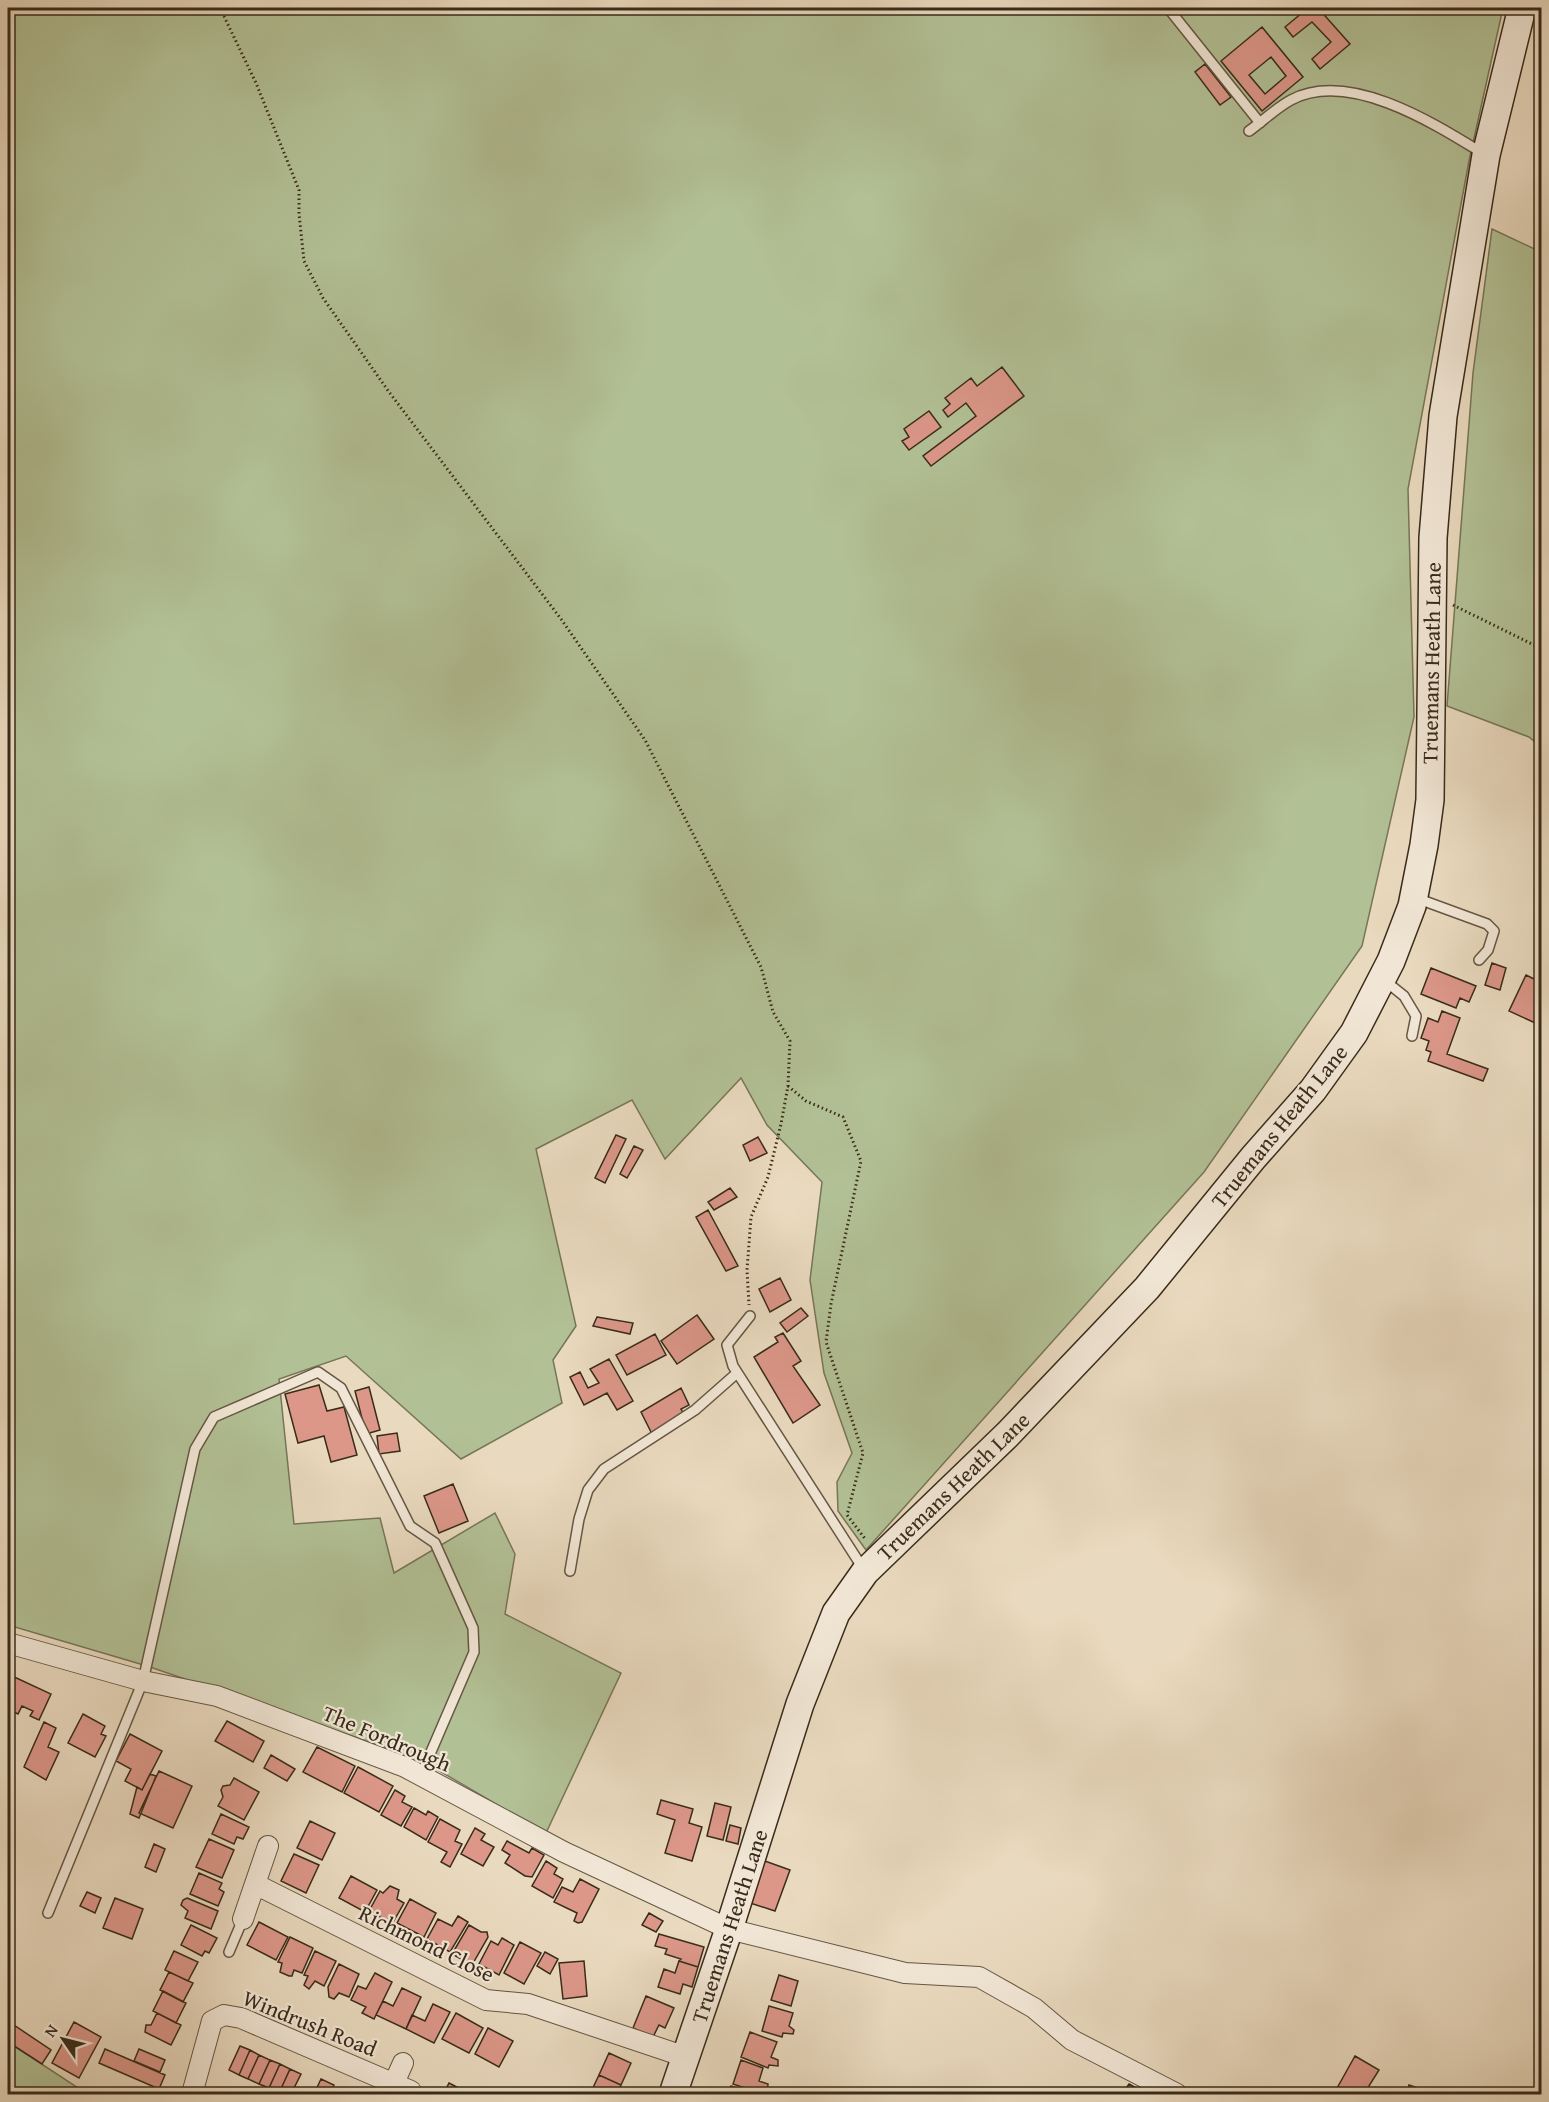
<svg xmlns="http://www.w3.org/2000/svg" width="1549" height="2102" viewBox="0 0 1549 2102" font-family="'Gentium Book Plus',serif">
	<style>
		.green { fill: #b2c095; stroke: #767658; stroke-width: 1.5 }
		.building { fill: #dc9789; stroke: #392c1a; stroke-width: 1.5; fill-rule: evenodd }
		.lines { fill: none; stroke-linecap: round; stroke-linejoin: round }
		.lane-casing { stroke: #655743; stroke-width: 12 }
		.street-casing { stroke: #655743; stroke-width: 22 }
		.secondary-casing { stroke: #392c1a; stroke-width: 30 }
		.path { stroke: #392c1a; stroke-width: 3; stroke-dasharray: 1.5 3; stroke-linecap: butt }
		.lane { stroke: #f1e6d5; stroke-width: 9 }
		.street { stroke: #f1e6d5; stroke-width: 20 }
		.secondary { stroke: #f1e6d5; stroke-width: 27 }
		.labels { text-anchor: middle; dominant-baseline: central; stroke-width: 4.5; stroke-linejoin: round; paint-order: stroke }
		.street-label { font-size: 22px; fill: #392c1a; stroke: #f1e6d5 }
	</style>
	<rect width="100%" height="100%" fill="#e9d9be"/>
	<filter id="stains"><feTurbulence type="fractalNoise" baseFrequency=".00333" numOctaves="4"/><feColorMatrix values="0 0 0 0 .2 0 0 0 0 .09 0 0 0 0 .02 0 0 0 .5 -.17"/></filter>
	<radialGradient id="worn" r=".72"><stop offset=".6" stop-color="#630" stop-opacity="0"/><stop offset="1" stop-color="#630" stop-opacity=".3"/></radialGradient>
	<path class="green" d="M8,8h1495l-34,153 -61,328 6,228 -52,229 -158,226 -338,378 -28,-39 -1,-29 15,-29 -28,-80 -14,-93 12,-98 -55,-57 -26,-47 -76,81 -33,-59 -96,49 40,177 -23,34 9,43 -101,56 -115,-103 -67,23 15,145 86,-6 14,55 101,-60 20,41 -10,60 116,59 -75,160 -127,-74 -272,-93 -139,-41z
		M1492,229l49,23v495l-12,-10 -82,-31 26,-333z
		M8,2042l78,51 -1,1h-77z"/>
	<path class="building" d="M1308,8h10l32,36 -30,25 -8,-10 19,-17 -19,-20 -19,15 -8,-10z
		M1262,27l41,50 -41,34 -41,-50zM1271,57l15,19 -21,18 -16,-19z
		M1205,64l26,33 -11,8 -25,-33z
		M1002,367l22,29 -93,70 -8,-10 53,-40 -10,-13 -18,14 -5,-7 7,-6 -5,-6 26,-20 6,8z
		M929,411l12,16 -32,23 -7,-9 7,-4 -5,-8z
		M1492,963l14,5 -6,22 -15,-5z
		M1431,968l45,18 -7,16 -9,-4 -4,10 -35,-14z
		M1526,975l16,8v43l-33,-15z
		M1442,1011l18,7 -13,36 41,15 -5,12 -55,-20 3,-9 -5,-2 3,-9 -8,-3 7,-20 10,4z
		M616,1135l10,4 -21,44 -10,-5z
		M758,1137l9,16 -17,8 -7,-16z
		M634,1146l9,4 -16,28 -7,-4z
		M730,1188l7,9 -23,13 -6,-8z
		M708,1210l30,56 -12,5 -30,-54z
		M780,1278l11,22 -21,12 -11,-23z
		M801,1308l7,8 -21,16 -7,-9z
		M697,1315l17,24 -37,25 -16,-23z
		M597,1317l36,6 -3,11 -37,-8z
		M783,1333l18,28 -8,5 27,39 -27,18 -39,-66 24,-15 -3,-5z
		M655,1334l11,21 -39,20 -11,-20z
		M609,1359l24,42 -16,9 -10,-17 -23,12 -14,-28 10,-5 8,16 11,-5 -9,-14z
		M319,1385l8,26 17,-4 13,48 -26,7 -7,-26 -26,7 -13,-49z
		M369,1387l11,43 -14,4 -11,-43z
		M681,1388l8,17 -8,4 4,7 -33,18 -11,-22z
		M397,1433l3,18 -21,3 -2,-18z
		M453,1484l15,37 -29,12 -15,-37z
		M10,1675l41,19 -12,26 -9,-4 3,-5 -11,-5 -4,8 -10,-5z
		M83,1714l22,12 -4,8 5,2 -11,21 -27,-14z
		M227,1721l37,20 -11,21 -38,-21z
		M44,1722l12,6 -8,19 11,5 -13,28 -22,-13z
		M130,1734l32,17 -20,39 -17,-9 6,-12 -15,-8z
		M317,1747l38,19 -13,26 -39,-20z
		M271,1755l24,14 -8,12 -23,-13z
		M358,1767l35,19 -14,26 -35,-19z
		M159,1771l33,15 -19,42 -34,-15z
		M150,1774l6,2 -17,42 -9,-4 7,-27 5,3z
		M234,1778l25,14 -15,28 -26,-14 5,-9 -2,-7 2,-4 7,-1z
		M395,1790l10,6 -3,6 10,5 -11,19 -20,-11z
		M661,1800l32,9 -4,14 13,4 -10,34 -27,-8 10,-33 -18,-6z
		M715,1803l16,4 -8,33 -16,-4z
		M414,1808l12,7 2,-4 10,6 -12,23 -22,-13z
		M221,1814l28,13 -6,12 -6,-2 -3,7 -22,-10z
		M440,1819l20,11 -5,11 7,3 -12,23 -9,-5 6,-10 -19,-10z
		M310,1821l25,12 -13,27 -25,-12z
		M730,1825l11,3 -3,16 -12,-3z
		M475,1828l10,6 -4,6 13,7 -11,19 -22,-12z
		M209,1839l25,11 -12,28 -26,-11z
		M507,1841l22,12 3,-5 12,7 -12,22 -7,-1 -20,-13 5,-8 -8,-5z
		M154,1844l11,5 -9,23 -11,-5z
		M294,1854l25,11 -13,28 -25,-12z
		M762,1860l28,10 -15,41 -28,-9z
		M546,1861l11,7 -3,6 9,5 -10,19 -21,-12z
		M199,1873l23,10 -3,6 5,3 -6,14 -28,-12z
		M351,1876l26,14 -12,22 -26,-14z
		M580,1879l19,10 -17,33 -4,1 -4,-2 3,-8 -23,-11 8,-15 11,5z
		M390,1886l9,4 -2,9 7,4 -12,21 -23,-13 11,-20 3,2z
		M87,1892l14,6 -6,15 -15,-7z
		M115,1898l28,11 -11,30 -29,-11z
		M187,1898l31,13 -7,18 -26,-11 3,-7 -7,-6 2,-5z
		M410,1899l26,14 -12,24 -27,-14z
		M649,1913l14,8 -7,11 -14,-7z
		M458,1916l10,6 -18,30 -23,-13 11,-20 14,7z
		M259,1922l29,15 -12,23 -29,-15z
		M191,1925l26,13 -8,15 -4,-2 -3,5 -21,-11z
		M469,1925l12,7h6l1,5 -16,28 -20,-11z
		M659,1934l45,13 -6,20 -19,-6 2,-2 -16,-5 2,-5 -12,-3z
		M290,1937l23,11 -11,25 -8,-3 -2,6h-3l-9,-4 2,-9 -4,-1z
		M502,1938l12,7 -15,30 -20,-11 12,-23 7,4z
		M520,1942l21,11 -17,31 -20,-11z
		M174,1951l24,11 -10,19 -23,-11z
		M315,1951l21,10 -12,25 -9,-5 -6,8 -5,-4 4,-9 -4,-1z
		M545,1952l13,7 -8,15 -13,-8z
		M584,1961l3,35 -24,3 -4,-36z
		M679,1961l19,6 -6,20 -9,-3 -3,10 -22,-7 6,-18 11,4z
		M339,1964l20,10 -10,23 -10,-4 -5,6 -5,-2 -1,-10z
		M169,1972l24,11 -10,19 -23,-12z
		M375,1973l17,9 -18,37 -12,-6 4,-6 -15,-7 7,-14 8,3z
		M779,1975l19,6 -7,25 -20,-6z
		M402,1988l19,9 -15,32 -30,-14 7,-14 10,5z
		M163,1991l23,12 -10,20 -23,-12z
		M646,1996l28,12 -9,20 -6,-3 -6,12 -20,-9z
		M433,2004l17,8 -16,31 -28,-14 6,-14 13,6z
		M769,2006l24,7 -4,13 5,4 -1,4 -10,-1 -1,4 -20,-6z
		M157,2013l24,12 -10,20 -26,-13 1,-7h5z
		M456,2013l27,15 -14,25 -27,-14z
		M8,2021l43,29 -9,14 -34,-22z
		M74,2022l27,15 -22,41 -27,-15z
		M488,2028l25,13 -14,26 -24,-13z
		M750,2032l27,10 -6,15 7,3v6l-9,-1 -1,3 -27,-11z
		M240,2046l10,4 -11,25 -10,-5z
		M105,2049l60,26 -6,14 -60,-26z
		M139,2049l26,11 -5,12 -26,-11z
		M250,2050l9,5 -11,24 -9,-4z
		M609,2053l22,10 -10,22 -22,-10z
		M259,2055l11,5 -11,24 -11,-5z
		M1355,2056l24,14 -15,24h-20l-8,-4z
		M270,2060l10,4 -11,24 -10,-4z
		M741,2060l22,8 -4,13 9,3 -1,9 -4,1 -30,-10z
		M280,2064l10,5 -11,24 -10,-5z
		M290,2069l11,5 -10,20h-8l-4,-1z
		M599,2075l22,10 -4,9h-27z
		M321,2079l13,6 -2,4 7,5h-25z
		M449,2083l21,11h-34l4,-6 5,3z
		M1129,2084l18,10h-25z
		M1409,2085l21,7 -1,2h-23z
		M731,2086l23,8h-26z"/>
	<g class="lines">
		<g class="lane-casing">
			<path id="lane" d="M1168,8l92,115
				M1249,131c14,-10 27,-23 42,-31 58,-31 144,24 193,54
				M1416,898l71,26 7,7 -6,19 -9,10
				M1384,980l20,16 12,20 -4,20
				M750,1316l-23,29 6,21 131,204
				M570,1571l9,-52 9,-29 16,-21 91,-59 42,-37
				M48,1913l95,-232 52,-232 19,-32 104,-45 23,16 69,138 25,17 38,85 1,24 -53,123
				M229,1952l14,-33"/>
		</g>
		<g class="street-casing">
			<path id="street" d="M8,1643l135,38 74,15 188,71 159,85 165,77 176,44 74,4 55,31 38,32 105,54
				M257,1885l229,115 42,4 158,53
				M243,1919l25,-73
				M394,2083l9,-20
				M192,2094l20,-73 12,-6 17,3 170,73"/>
		</g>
		<g class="secondary-casing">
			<path id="secondary" d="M673,2094l56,-165 71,-225 36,-91 29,-41 143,-138 139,-146 106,-130 60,-68 41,-57 37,-72 21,-55 12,-61 6,-45 3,-262 10,-122 43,-261 36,-147"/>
		</g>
		<path class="path" d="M220,8l36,75 43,107v24l5,47 19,37 66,94 172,227 84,121 116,227 12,45 17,29 -2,45 -7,38 -13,53 -17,40 -4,53 2,35
			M1453,605l89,44
			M788,1086l18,15 37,16 18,44 -30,143 -5,38 37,111 -16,62 19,25"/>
		<use href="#lane" class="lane"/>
		<use href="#street" class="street"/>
		<use href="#secondary" class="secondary"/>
	</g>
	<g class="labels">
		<g class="street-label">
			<text transform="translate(1431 663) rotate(-89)">Truemans Heath Lane</text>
			<text transform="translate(1279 1126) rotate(-51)">Truemans Heath Lane</text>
			<text transform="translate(953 1486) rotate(-44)">Truemans Heath Lane</text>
			<text transform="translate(387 1738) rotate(23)">The Fordrough</text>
			<text transform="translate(729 1926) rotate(-72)">Truemans Heath Lane</text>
			<text transform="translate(427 1943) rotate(26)">Richmond Close</text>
			<text transform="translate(310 2023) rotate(22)">Windrush Road</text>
		</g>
	</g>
	<rect width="1549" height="2102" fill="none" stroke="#e9d9be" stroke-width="30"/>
	<rect x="9" y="9" width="1531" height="2084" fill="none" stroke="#392c1a" stroke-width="3"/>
	<rect x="15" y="15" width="1519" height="2072" fill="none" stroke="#392c1a" stroke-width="1.5"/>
	<g transform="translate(63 2039) rotate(305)" stroke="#f1e6d5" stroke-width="4.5" paint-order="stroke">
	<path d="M0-4.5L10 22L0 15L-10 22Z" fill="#392c1a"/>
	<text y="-9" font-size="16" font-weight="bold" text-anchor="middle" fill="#392c1a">N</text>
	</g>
	<rect width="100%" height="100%" filter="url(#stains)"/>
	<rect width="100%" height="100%" fill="url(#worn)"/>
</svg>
